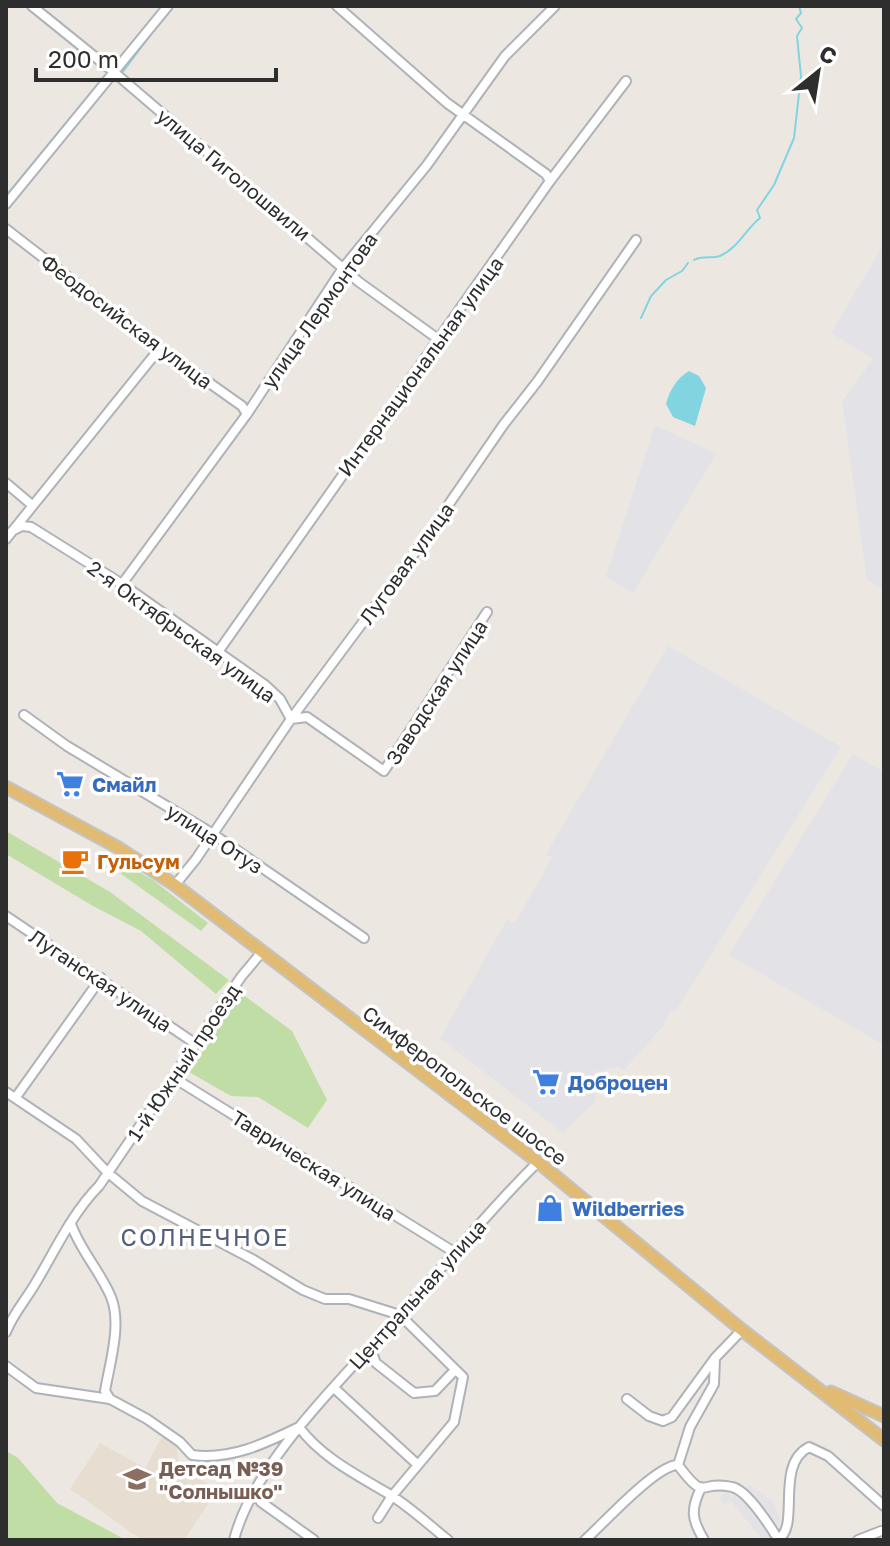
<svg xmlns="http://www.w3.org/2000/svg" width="890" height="1546" viewBox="0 0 890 1546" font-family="'Golos Text',sans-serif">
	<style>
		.industrial { fill: #e2e2e7 }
		.education { fill: #e8ddd1 }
		.green { fill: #c0dda6 }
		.water { fill: #83d4e1 }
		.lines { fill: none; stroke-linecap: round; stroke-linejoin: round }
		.stream { stroke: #83d4e1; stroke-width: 2 }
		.minor-casing { stroke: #afb2b8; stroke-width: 12 }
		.major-casing { stroke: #c4c4c4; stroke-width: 15 }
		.minor { stroke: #fff; stroke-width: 8 }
		.major { stroke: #e1ba74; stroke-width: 11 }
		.labels { text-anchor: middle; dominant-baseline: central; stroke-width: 7; stroke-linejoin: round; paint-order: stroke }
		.street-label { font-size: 20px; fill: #2e2e2e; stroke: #fff }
		.shop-label { font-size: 20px; font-weight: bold; fill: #366cbe; stroke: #fff; text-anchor: start }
		.food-label { font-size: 20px; font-weight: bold; fill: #c56008; stroke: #fff; text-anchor: start }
		.education-label { font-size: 20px; font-weight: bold; fill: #785e54; stroke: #fff; text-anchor: start }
		.quarter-label { font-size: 24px; letter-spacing: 2px; fill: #535f7a; stroke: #fff }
	</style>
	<rect width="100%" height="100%" fill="#ede7e2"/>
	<path class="industrial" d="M884,244v346l-17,-10 -25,-179 31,-42 -42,-26z
		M655,425l61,29 -83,139 -27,-16z
		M668,646l173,101 -166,265 -4,-2 -8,16 -39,44 -6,-3 -24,5 2,29 -33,32 -123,-95 67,-118 8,3 37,-65 -6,-4z
		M853,754l31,18v273l-155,-90z
		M750,1485l22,16 10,20 -11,11 3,5 -6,3h-5l-33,-40 -6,5 -5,-7 8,-7 4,7z"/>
	<path class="education" d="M163,1435l14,9 1,20 39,27 -33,49h-42l-72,-51 30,-46 45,25z"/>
	<path class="green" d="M6,831l104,61 119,88 -13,14 -75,-63 -48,-25 -87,-52z
		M115,858l38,22 55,43 -7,8 -84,-60z
		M241,993l51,38 35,69 -19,28 -50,-31 -27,-1 -42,-24z
		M6,1451l12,7 39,45 69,37h-120z"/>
	<path class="water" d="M689,371l10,5 7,12 -11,38 -22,-9 -7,-13c3,-13 11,-26 23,-33z"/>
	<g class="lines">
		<path class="stream" d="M122,73l35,-47
			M6,196l99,-120
			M694,260c9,-5 17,-1 26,-4 17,-7 26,-27 40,-38l-3,-8 17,-25 20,-47 7,-62 -4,-40 5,-8 -6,-9 5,-6 -2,-7
			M641,318l10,-22 15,-16 16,-9 6,-8"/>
		<g class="minor-casing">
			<path id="minor" d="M32,6l83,67 244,209 79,57
				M337,6l110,97 99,71 4,7
				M6,204l162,-198
				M6,229l154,119 82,58 5,8
				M6,483l26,22
				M12,531l10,-5 9,1 91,57 143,101 15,14 11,20 16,-2 77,54 103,-159
				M6,539l154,-191
				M122,584l125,-170 96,-146 84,-103 78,-109 50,-50
				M218,652l332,-471 76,-100
				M24,715l43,31 146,88 151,104
				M175,885l21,-26 95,-140 136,-183 77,-112 33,-42 99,-142
				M6,916l190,128
				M174,1078l280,174
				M6,1092l70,47 31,33 35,29 110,58 51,31 22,9h24l51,16 63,62 -9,45 -62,74 -14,22
				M16,1097l85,-119
				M71,1224c9,26 29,47 40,73 11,27 -1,65 -6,94l5,8
				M6,1332c7,-18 19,-31 29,-48 20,-33 37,-71 64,-98l142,-209 20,-24
				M370,1348l6,15 38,30 21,-2 20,-21
				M6,1366l30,22 74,11 37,20 33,23 12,13c39,5 72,-11 107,-28 22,30 58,48 90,67 21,13 40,31 59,46
				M334,1388l84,77
				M627,1399l22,17 14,5 9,-4 43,-59
				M678,1465c29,39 21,14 54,22 15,3 38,39 46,52 23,-12 -4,-74 31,-92l19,9 56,50
				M701,1488c-11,22 -9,32 3,52
				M255,1492l6,10 53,38
				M234,1540c19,-77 112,-165 165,-224 46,-51 89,-105 139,-154
				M585,1540c18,-16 71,-75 93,-75l12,-38 24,-43 1,-26 27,-28
				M858,1540l23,-9"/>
		</g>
		<g class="major-casing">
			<path id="major" d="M6,787l111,60 58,38 363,277 204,168 142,110
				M831,1392l53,24"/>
		</g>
		<use href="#minor" class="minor"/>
		<use href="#major" class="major"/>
	</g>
	<defs>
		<g id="supermarket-bare" transform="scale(2.16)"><path d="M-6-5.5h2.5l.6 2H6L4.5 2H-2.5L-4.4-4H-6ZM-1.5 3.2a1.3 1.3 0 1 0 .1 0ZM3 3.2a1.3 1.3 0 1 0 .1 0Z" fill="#3f7fe0" stroke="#fff" stroke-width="2.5" paint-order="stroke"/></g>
		<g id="cafe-bare" transform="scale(2.16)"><path d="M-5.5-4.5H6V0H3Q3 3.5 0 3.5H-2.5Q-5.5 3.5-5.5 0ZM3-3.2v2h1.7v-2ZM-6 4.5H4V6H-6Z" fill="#e8710a" stroke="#fff" stroke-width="2.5" paint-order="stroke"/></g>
		<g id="shop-bare" transform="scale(2.16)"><path d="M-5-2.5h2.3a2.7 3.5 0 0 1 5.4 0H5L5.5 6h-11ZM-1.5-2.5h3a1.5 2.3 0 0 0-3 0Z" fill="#3f7fe0" stroke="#fff" stroke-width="2.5" paint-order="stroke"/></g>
		<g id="school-bare" transform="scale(2.16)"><path d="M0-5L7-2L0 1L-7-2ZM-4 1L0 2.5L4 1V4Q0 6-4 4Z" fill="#8d6e63" stroke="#fff" stroke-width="2.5" paint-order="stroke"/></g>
	</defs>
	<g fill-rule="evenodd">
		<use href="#supermarket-bare" x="70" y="784"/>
		<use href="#cafe-bare" x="75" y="861"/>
		<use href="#supermarket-bare" x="546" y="1082"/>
		<use href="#shop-bare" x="550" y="1208"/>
		<use href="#school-bare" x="137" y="1479"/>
	</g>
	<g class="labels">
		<g class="street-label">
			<text transform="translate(234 174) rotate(40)">улица Гиголошвили</text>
			<text transform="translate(319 310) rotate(-55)">улица Лермонтова</text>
			<text transform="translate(127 321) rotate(37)">Феодосийская улица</text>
			<text transform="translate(420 366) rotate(-54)">Интернациональная улица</text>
			<text transform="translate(406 563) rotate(-54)">Луговая улица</text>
			<text transform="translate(182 631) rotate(36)">2-я Октябрьская улица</text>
			<text transform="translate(436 692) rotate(-57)">Заводская улица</text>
			<text transform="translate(215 838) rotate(33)">улица Отуз</text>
			<text transform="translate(101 980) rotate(34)">Луганская улица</text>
			<text transform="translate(183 1062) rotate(-56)">1-й Южный проезд</text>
			<text transform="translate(465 1085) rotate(37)">Симферопольское шоссе</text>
			<text transform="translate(314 1165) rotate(32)">Таврическая улица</text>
			<text transform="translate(417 1294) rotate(-48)">Центральная улица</text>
		</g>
		<g class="shop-label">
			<text x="92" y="784">Смайл</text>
			<text x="568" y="1082">Доброцен</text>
			<text x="572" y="1208">Wildberries</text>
		</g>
		<g class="food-label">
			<text x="97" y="861">Гульсум</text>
		</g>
		<g class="education-label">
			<text x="159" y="1468">Детсад №39<tspan x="159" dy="23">"Солнышко"</tspan></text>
		</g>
		<g class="quarter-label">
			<text x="205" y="1236">СОЛНЕЧНОЕ</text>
		</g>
	</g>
	<rect width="890" height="1546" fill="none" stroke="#2e2e2e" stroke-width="16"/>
	<g transform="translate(818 72) rotate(30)" stroke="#ffffff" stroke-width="6" paint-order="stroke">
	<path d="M0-6L14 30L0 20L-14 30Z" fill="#2e2e2e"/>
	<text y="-12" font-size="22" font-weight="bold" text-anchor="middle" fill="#2e2e2e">С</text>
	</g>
	<path d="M36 68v12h240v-12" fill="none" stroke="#2e2e2e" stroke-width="4"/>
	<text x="48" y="68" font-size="24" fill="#2e2e2e" stroke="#ffffff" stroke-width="6" paint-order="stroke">200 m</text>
</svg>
